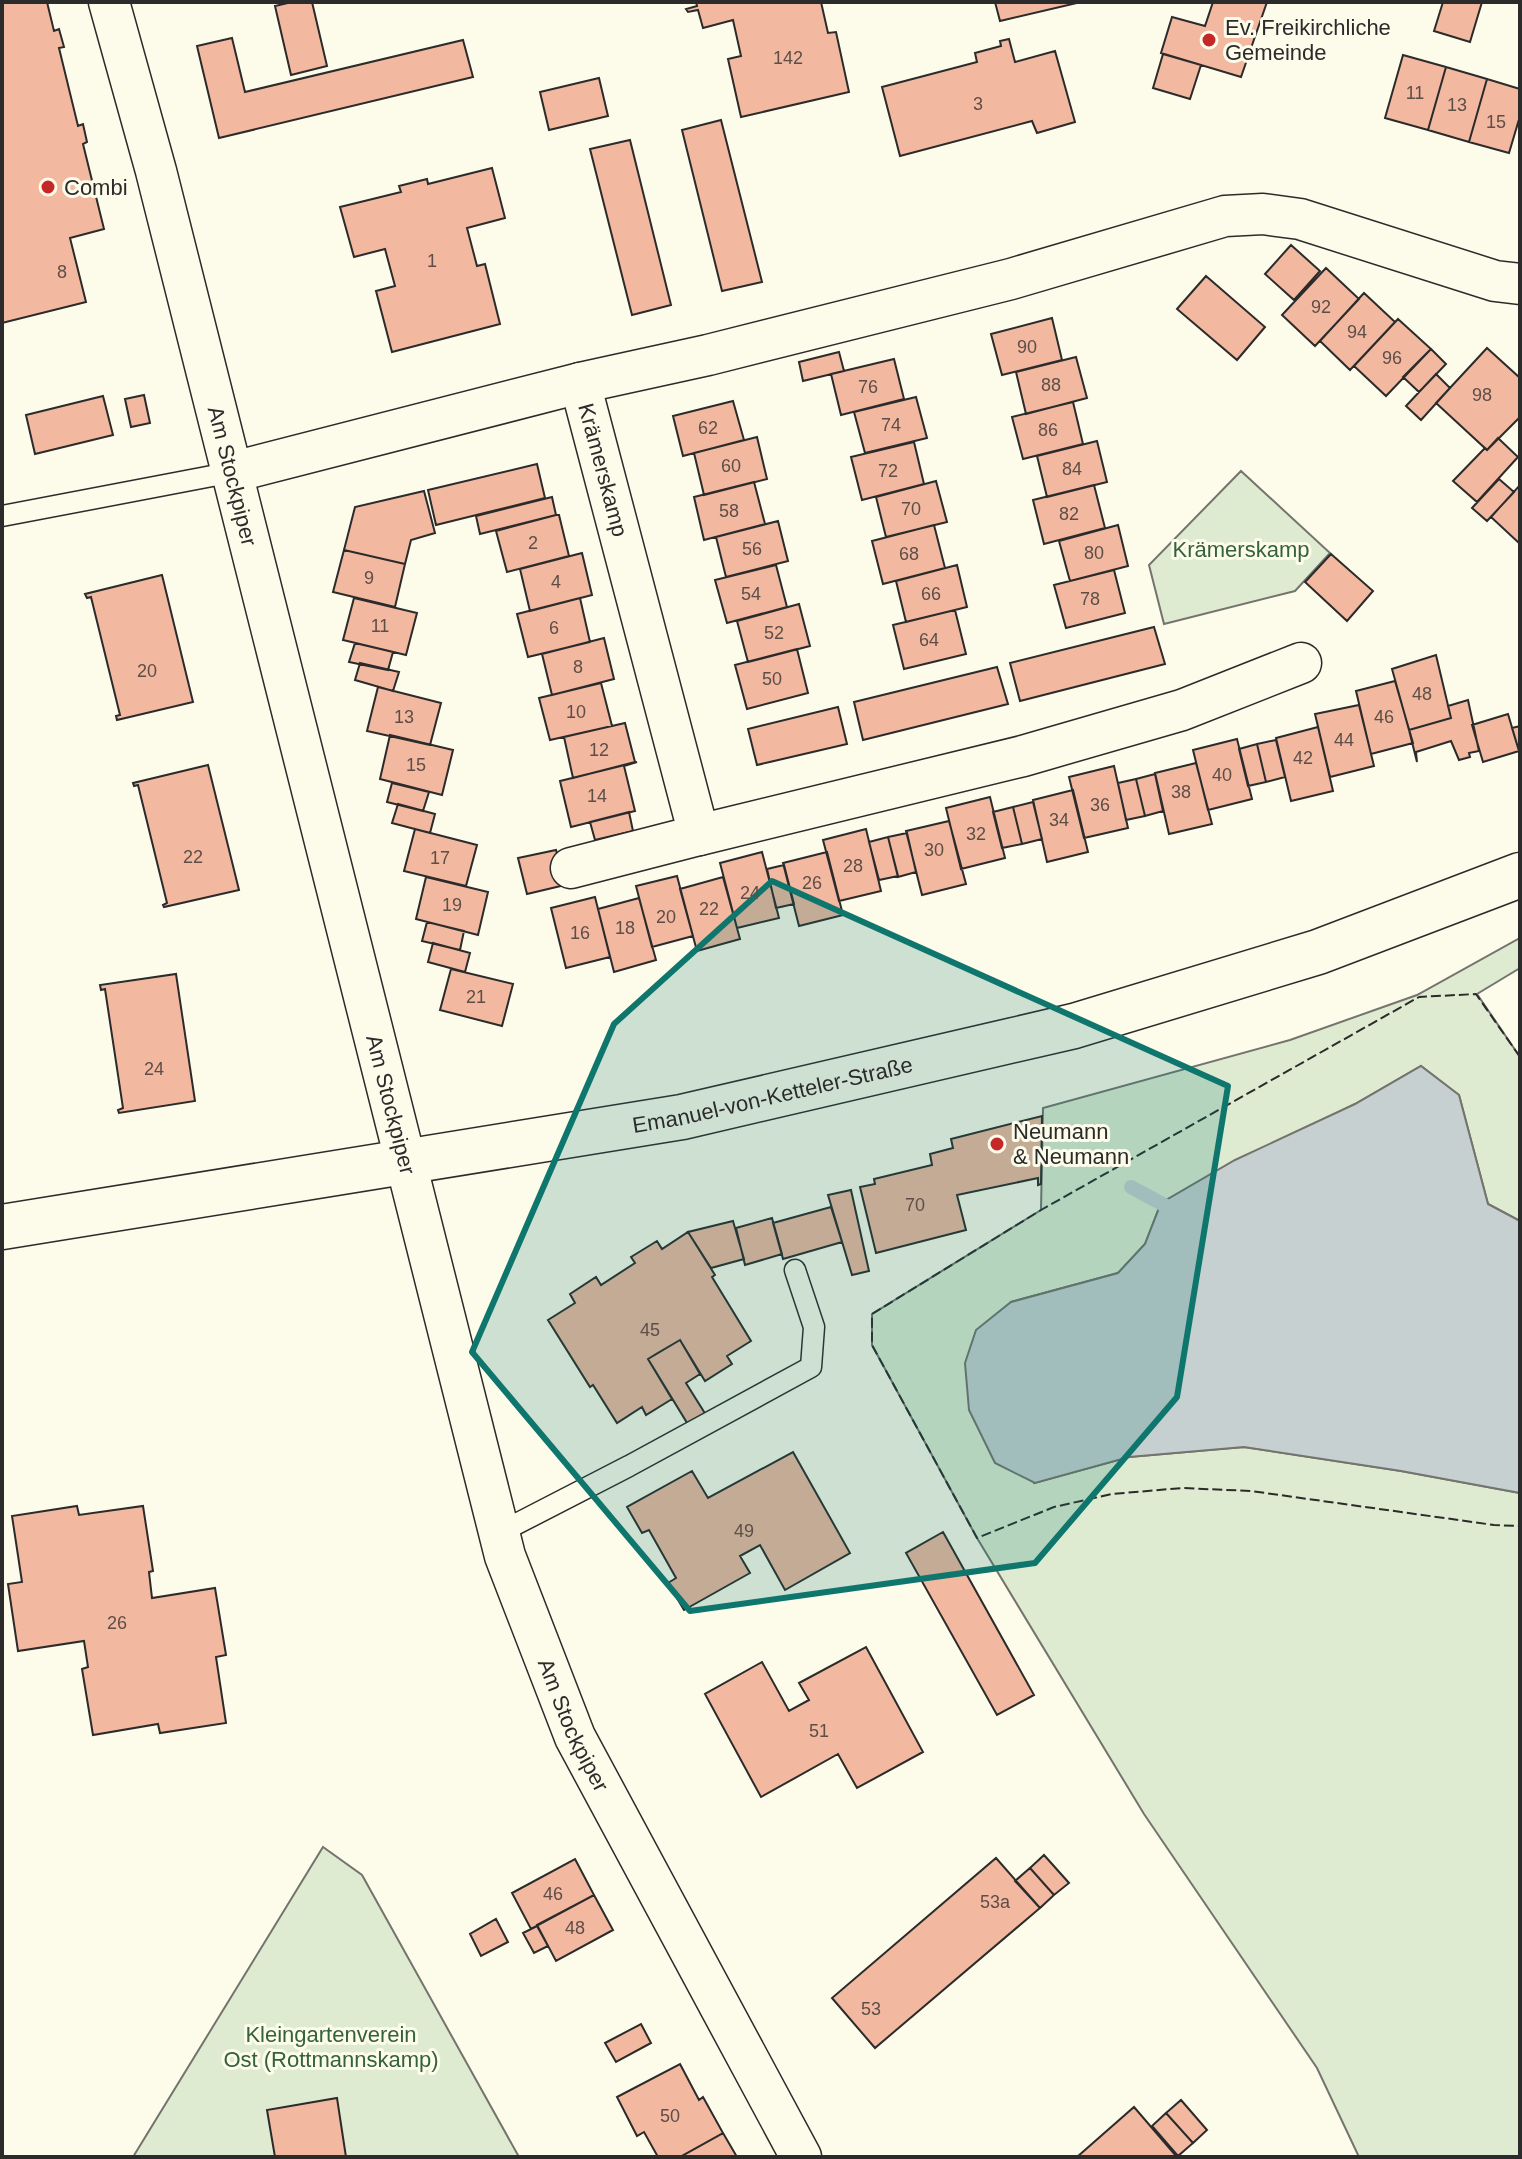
<svg xmlns="http://www.w3.org/2000/svg" width="1522" height="2159" viewBox="0 0 1522 2159" font-family="Helvetica,sans-serif">
	<style>
		.green { fill: #deebd1; stroke: #74746e; stroke-width: 2 }
		.water { fill: #c7d0d0; stroke: #74746e; stroke-width: 2 }
		.lines { fill: none; stroke-linecap: round; stroke-linejoin: round }
		.stream { stroke: #c7d0d0; stroke-width: 14 }
		.building { fill: #f2b8a0; stroke: #2b2b2b; stroke-width: 2 }
		.service-casing { stroke: #2b2b2b; stroke-width: 23 }
		.minor-casing { stroke: #2b2b2b; stroke-width: 43 }
		.secondary-casing { stroke: #2b2b2b; stroke-width: 47 }
		.service { stroke: #fdfbea; stroke-width: 20 }
		.minor { stroke: #fdfbea; stroke-width: 40 }
		.secondary { stroke: #fdfbea; stroke-width: 44 }
		.fence { stroke: #2b2b2b; stroke-width: 2; stroke-dasharray: 10 4; stroke-linecap: butt }
		.marked { fill: #0f766e; fill-opacity: 0.2; stroke: #0f766e; stroke-width: 6; stroke-linejoin: round }
		.poi-dot { fill: #c62828; stroke: #fdfbea; stroke-width: 3 }
		.labels { text-anchor: middle; dominant-baseline: central; stroke-width: 6; stroke-linejoin: round; paint-order: stroke }
		.number-label { font-size: 18px; fill: #5d4e48 }
		.poi-label { font-size: 22px; fill: #2b2b2b; stroke: #fdfbea; text-anchor: start }
		.street-label { font-size: 22px; fill: #2b2b2b; stroke: #fdfbea }
		.park-label { font-size: 22px; fill: #34623c; stroke: #fdfbea }
	</style>
	<rect width="100%" height="100%" fill="#fdfbea"/>
	<path class="green" d="M1241,471l89,82 -35,38 -131,33 -15,-59z
		M1520,938v30l-43,26 43,63v164l-32,-17 -29,-109 -38,-29 -66,38 -194,99 -16,41 -27,29 -107,29 23,181 95,-26 115,-10 157,24 119,22v664h-161l-42,-89 -173,-254 -167,-276 -105,-193v-31l169,-104 2,-102 247,-68 127,-45z
		M323,1847l39,28 157,282h-386z"/>
	<path class="water" d="M1421,1066l38,29 29,109 32,17v272l-119,-22 -157,-24 -115,10 -94,26 -40,-20 -26,-53 -4,-47 11,-33 35,-28 107,-29 27,-29 16,-41 74,-43 120,-56z"/>
	<g class="lines">
		<path class="stream" d="M1131,1187l46,25"/>
	</g>
	<path class="building" d="M2,2h45l7,29 5,-2 5,18 -5,1 19,78 5,-2 4,18 -4,2 21,85 -34,9 16,64 -84,21z
		M292,2h20l15,64 -36,9 -16,-69z
		M696,2h125l7,31 8,-1 13,60 -108,25 -13,-58 13,-3 -8,-36 -30,8 -5,-18 -10,2 -2,-3 11,-3z
		M995,2h82v1l-77,18z
		M1213,2h54l-26,75 -80,-24 11,-36 33,9z
		M1443,2h39l-12,40 -36,-11z
		M232,38l13,54 218,-52 10,37 -254,61 -22,-92z
		M1009,39l6,23 40,-11 20,71 -38,11 -5,-12 -132,35 -18,-69 95,-25 -2,-9 26,-7 -1,-5z
		M1163,54l38,11 -11,34 -37,-11z
		M1403,55l43,12 -18,63 -43,-12z
		M1446,67l41,12 -18,63 -41,-12z
		M599,78l9,38 -59,14 -9,-38z
		M1487,79l33,10v27l-11,37 -40,-11z
		M721,120l41,162 -40,9 -40,-161z
		M630,140l41,165 -39,10 -42,-166z
		M492,168l13,50 -38,10 10,38 8,-2 15,60 -108,28 -16,-61 19,-5 -10,-37 -31,8 -14,-50 61,-15 -2,-6 28,-7 1,5z
		M1291,245l29,26 -26,29 -29,-26z
		M1326,268l33,31 -44,47 -33,-31z
		M1206,276l59,51 -28,33 -60,-51z
		M1364,293l31,29 -45,48 -30,-29z
		M1052,318l10,42 -60,15 -11,-41z
		M1398,319l33,30 -45,47 -32,-30z
		M1487,348l33,30v39l-33,33 -51,-47z
		M1431,349l15,15 -27,28 -16,-15z
		M839,352l5,19 -41,10 -4,-19z
		M1076,357l11,41 -61,16 -10,-42z
		M894,359l10,40 -63,16 -10,-41z
		M1436,374l14,14 -29,32 -15,-14z
		M144,395l6,28 -19,4 -6,-28z
		M103,396l10,39 -78,19 -9,-39z
		M916,397l11,41 -62,15 -11,-41z
		M733,401l11,39 -61,16 -10,-40z
		M1073,402l10,42 -60,15 -11,-42z
		M757,437l10,42 -63,16 -10,-42z
		M1498,438l20,19 -41,45 -24,-21 32,-33 2,2z
		M1097,441l10,41 -60,15 -10,-41z
		M914,442l10,42 -62,16 -11,-43z
		M537,464l8,34 -109,27 -8,-35z
		M1499,479l15,13 -27,29 -15,-13z
		M936,481l11,41 -61,15 -10,-40z
		M754,482l11,42 -61,16 -10,-43z
		M1094,485l11,43 -61,16 -11,-44z
		M1520,485v59l-29,-27z
		M424,491l11,42 -24,7 -6,24 -61,-14 11,-43z
		M552,497l4,18 -76,19 -4,-18z
		M556,515h3l10,41 -62,16 -11,-41z
		M778,521l10,40 -62,16 -10,-40z
		M934,525l11,43 -62,16 -11,-43z
		M1118,525l10,41 -58,15 -11,-40z
		M344,550l61,14 -10,43 -62,-15z
		M582,553l10,42 -62,16 -10,-42z
		M1331,554l42,37 -26,30 -42,-39z
		M776,565l11,42 -60,16 -12,-43z
		M957,565l10,42 -61,15 -10,-41z
		M1114,570l11,43 -59,15 -12,-43z
		M162,575l31,127 -76,18 -1,-4 4,-1 -29,-118 -4,1 -2,-4z
		M354,598l63,15 -11,42 -63,-15z
		M580,598l10,44 -62,15 -11,-43z
		M799,604l11,42 -62,16 -11,-41z
		M955,610l11,44 -62,15 -11,-44z
		M1154,627l11,37 -145,37 -10,-38z
		M604,638l10,41 -62,16 -10,-41z
		M355,643l38,9 -5,18 -39,-8z
		M797,649l11,44 -61,16 -12,-44z
		M1436,655l15,63 -42,12 -17,-61z
		M360,663l39,9 -6,19 -38,-11z
		M997,667l11,37 -145,36 -9,-38z
		M1395,681l18,62 -42,11 -15,-63z
		M601,683l11,43 -62,14 -11,-42z
		M378,687l63,16 -11,42 -63,-14z
		M1468,700l11,51 -10,2 1,4 -11,3 -8,-19 -35,11 1,10 -8,-32 42,-12 -3,-12z
		M1359,705l15,61 -44,11 -15,-63z
		M838,707l9,37 -90,21 -9,-36z
		M1508,714l11,37 -36,11 -11,-37z
		M625,723l10,39 -62,16 -9,-41z
		M1520,726v25h-1l-7,-23z
		M1318,727l15,64 -42,10 -15,-63z
		M390,735l63,15 -11,45 -62,-16z
		M1237,739l15,60 -44,11 -15,-60z
		M1276,740l9,37 -19,5 -9,-38z
		M1257,744l9,38 -18,4 -9,-37z
		M637,762l-13,4 11,45 -64,16 -11,-46z
		M1196,763l16,61 -43,10 -14,-61z
		M208,765l31,125 -75,17 -1,-2 4,-2 -29,-118 -4,1 -1,-3z
		M1114,766l14,62 -44,10 -15,-61z
		M1155,774l8,37 -18,5 -9,-37z
		M1136,779l9,37 -19,4 -8,-37z
		M392,783l37,9 -6,19 -36,-9z
		M1073,790l15,62 -41,10 -14,-62z
		M990,797l15,61 -44,11 -15,-61z
		M1033,802l9,37 -20,5 -9,-37z
		M398,804l37,10 -5,19 -38,-10z
		M1013,807l9,37 -20,4 -9,-36z
		M629,812l4,19 -38,9 -5,-18z
		M949,821l17,63 -44,11 -16,-64z
		M415,829l62,16 -11,41 -62,-15z
		M866,829l15,62 -42,10 -16,-61z
		M907,833l9,39 -18,5 -10,-40z
		M888,837l10,39 -19,4 -10,-38z
		M556,850l9,35 -38,9 -9,-36z
		M762,852l17,66 -42,10 -17,-65z
		M827,852l16,63 -44,11 -16,-63z
		M784,865l10,39 -18,4 -9,-39z
		M677,876l16,60 -41,11 -16,-61z
		M426,877l62,15 -10,43 -62,-16z
		M723,877l17,62 -43,12 -17,-62z
		M595,897l15,60 -44,11 -15,-60z
		M639,898l17,62 -42,12 -16,-63z
		M427,922l37,9 -4,19 -38,-9z
		M433,943l37,10 -5,19 -37,-10z
		M451,969l62,15 -11,42 -62,-16z
		M176,974l19,127 -76,12 -1,-3 5,-2 -18,-119 -4,1 -1,-5z
		M1042,1116l-1,68 -3,1v-7l-81,17 9,35 -90,23 -16,-66 15,-3 -1,-5 58,-14 -2,-11 23,-6 -2,-9z
		M851,1190l18,81 -17,4 -24,-80z
		M831,1207l11,35 -59,17 -10,-36z
		M772,1218l10,36 -37,11 -9,-37z
		M733,1221l11,38 -33,9 -23,-36z
		M688,1232l27,43 -3,2 39,64 -24,15 5,8 -27,17 -25,-41 -24,14 -8,5 24,40 -26,16 -4,-8 -25,16 -24,-38 -3,2 -42,-67 27,-17 -5,-9 26,-17 5,8 34,-22 -4,-6 26,-16 5,8z
		M680,1340l20,34 -14,9 20,32 -17,11 -41,-67z
		M793,1452l57,101 -65,37 -25,-45 -20,11 10,17 -66,37 -16,-27 8,-5 -27,-48 -7,3 -15,-26 65,-36 16,27z
		M77,1506l2,9 64,-9 10,65 -4,1 3,26 63,-10 11,67 -10,2 10,66 -66,10 -2,-9 -65,11 -11,-66 6,-2 -4,-26 -66,10 -10,-67 14,-2 -10,-66z
		M943,1532l91,163 -37,20 -91,-162z
		M866,1647l57,105 -66,36 -19,-34 -77,43 -56,-103 57,-32 27,49 20,-11 -10,-17z
		M1044,1855l25,28 -15,12 -24,-27z
		M996,1858l44,50 -165,140 -43,-50z
		M575,1859l19,36 -63,34 -19,-36z
		M1030,1868l24,27 -14,13 -25,-27z
		M594,1895l19,35 -57,31 -19,-36z
		M496,1919l12,23 -27,14 -11,-22z
		M537,1926l11,20 -14,7 -11,-20z
		M641,2024l10,19 -35,19 -11,-19z
		M680,2064l19,36 4,-3 20,36 -43,24h-22l-14,-25 -7,4 -20,-39z
		M337,2098l9,59h-71l-8,-47z
		M1181,2100l26,30 -14,13 -27,-30z
		M1134,2107l43,50h-100z
		M1166,2113l27,30 -15,13 -26,-30z
		M723,2133l14,24h-57z"/>
	<g class="lines">
		<g class="service-casing">
			<path id="service" d="M2,516l231,-44
				M499,1533l130,-67 182,-99 3,-40 -19,-57"/>
		</g>
		<g class="minor-casing">
			<g id="minor">
				<path id="s1" d="M109,2l47,169 349,1385 70,181 226,420"/>
				<path d="M233,472l347,-89 128,-28 303,-76 214,-63 38,-2 37,5 195,62 25,3"/>
				<path d="M699,835l324,-79 159,-46 119,-47"/>
				<path d="M571,868l128,-33 -119,-452"/>
			</g>
		</g>
		<g class="secondary-casing">
			<g id="secondary">
				<path id="s2" d="M2,1227l680,-110 392,-91 244,-74 202,-77"/>
			</g>
		</g>
		<use href="#service" class="service"/>
		<use href="#minor" class="minor"/>
		<use href="#secondary" class="secondary"/>
		<path class="fence" d="M1520,1057l-44,-63 -57,3 -378,213 -169,104v31l105,193 77,-31 58,-13 70,-6 69,3 243,34 26,1"/>
	</g>
	<path class="marked" d="M772,881l456,205 -51,311 -142,166 -345,48 -218,-259 142,-328z"/>
	<g class="poi-dot">
		<circle cx="1209" cy="40" r="8"/>
		<circle cx="48" cy="187" r="8"/>
		<circle cx="997" cy="1144" r="8"/>
	</g>
	<g class="labels">
		<g class="number-label">
			<text x="788" y="58">142</text>
			<text x="1415" y="93">11</text>
			<text x="978" y="104">3</text>
			<text x="1457" y="105">13</text>
			<text x="1496" y="122">15</text>
			<text x="432" y="261">1</text>
			<text x="62" y="272">8</text>
			<text x="1321" y="307">92</text>
			<text x="1357" y="332">94</text>
			<text x="1027" y="347">90</text>
			<text x="1392" y="358">96</text>
			<text x="1051" y="385">88</text>
			<text x="868" y="387">76</text>
			<text x="1482" y="395">98</text>
			<text x="891" y="425">74</text>
			<text x="708" y="428">62</text>
			<text x="1048" y="430">86</text>
			<text x="731" y="466">60</text>
			<text x="1072" y="469">84</text>
			<text x="888" y="471">72</text>
			<text x="911" y="509">70</text>
			<text x="729" y="511">58</text>
			<text x="1069" y="514">82</text>
			<text x="533" y="543">2</text>
			<text x="752" y="549">56</text>
			<text x="1094" y="553">80</text>
			<text x="909" y="554">68</text>
			<text x="369" y="578">9</text>
			<text x="556" y="582">4</text>
			<text x="751" y="594">54</text>
			<text x="931" y="594">66</text>
			<text x="1090" y="599">78</text>
			<text x="380" y="626">11</text>
			<text x="554" y="628">6</text>
			<text x="774" y="633">52</text>
			<text x="929" y="640">64</text>
			<text x="578" y="667">8</text>
			<text x="147" y="671">20</text>
			<text x="772" y="679">50</text>
			<text x="1422" y="694">48</text>
			<text x="576" y="712">10</text>
			<text x="404" y="717">13</text>
			<text x="1384" y="717">46</text>
			<text x="1344" y="740">44</text>
			<text x="599" y="750">12</text>
			<text x="1303" y="758">42</text>
			<text x="416" y="765">15</text>
			<text x="1222" y="775">40</text>
			<text x="1181" y="792">38</text>
			<text x="597" y="796">14</text>
			<text x="1100" y="805">36</text>
			<text x="1059" y="820">34</text>
			<text x="976" y="834">32</text>
			<text x="934" y="850">30</text>
			<text x="193" y="857">22</text>
			<text x="440" y="858">17</text>
			<text x="853" y="866">28</text>
			<text x="812" y="883">26</text>
			<text x="750" y="893">24</text>
			<text x="452" y="905">19</text>
			<text x="709" y="909">22</text>
			<text x="666" y="917">20</text>
			<text x="625" y="928">18</text>
			<text x="580" y="933">16</text>
			<text x="476" y="997">21</text>
			<text x="154" y="1069">24</text>
			<text x="915" y="1205">70</text>
			<text x="650" y="1330">45</text>
			<text x="744" y="1531">49</text>
			<text x="117" y="1623">26</text>
			<text x="819" y="1731">51</text>
			<text x="553" y="1894">46</text>
			<text x="995" y="1902">53a</text>
			<text x="575" y="1928">48</text>
			<text x="871" y="2009">53</text>
			<text x="670" y="2116">50</text>
		</g>
		<g class="poi-label">
			<text x="1225" y="27">Ev. Freikirchliche<tspan x="1225" dy="25">Gemeinde</tspan></text>
			<text x="64" y="187">Combi</text>
			<text x="1013" y="1131">Neumann<tspan x="1013" dy="25">&amp; Neumann</tspan></text>
		</g>
		<g class="street-label">
			<text transform="translate(603 470) rotate(75)">Krämerskamp</text>
			<text stroke="none"><textPath href="#s1" startOffset="490">Am Stockpiper</textPath></text>
			<text stroke="none"><textPath href="#s2" startOffset="782">Emanuel-von-Ketteler-Straße</textPath></text>
			<text stroke="none"><textPath href="#s1" startOffset="1138">Am Stockpiper</textPath></text>
			<text stroke="none"><textPath href="#s1" startOffset="1786">Am Stockpiper</textPath></text>
		</g>
		<g class="park-label">
			<text x="1241" y="549">Krämerskamp</text>
			<text x="331" y="2034">Kleingartenverein<tspan x="331" dy="25">Ost (Rottmannskamp)</tspan></text>
		</g>
	</g>
	<rect width="1522" height="2159" fill="none" stroke="#2b2b2b" stroke-width="8"/>
</svg>
